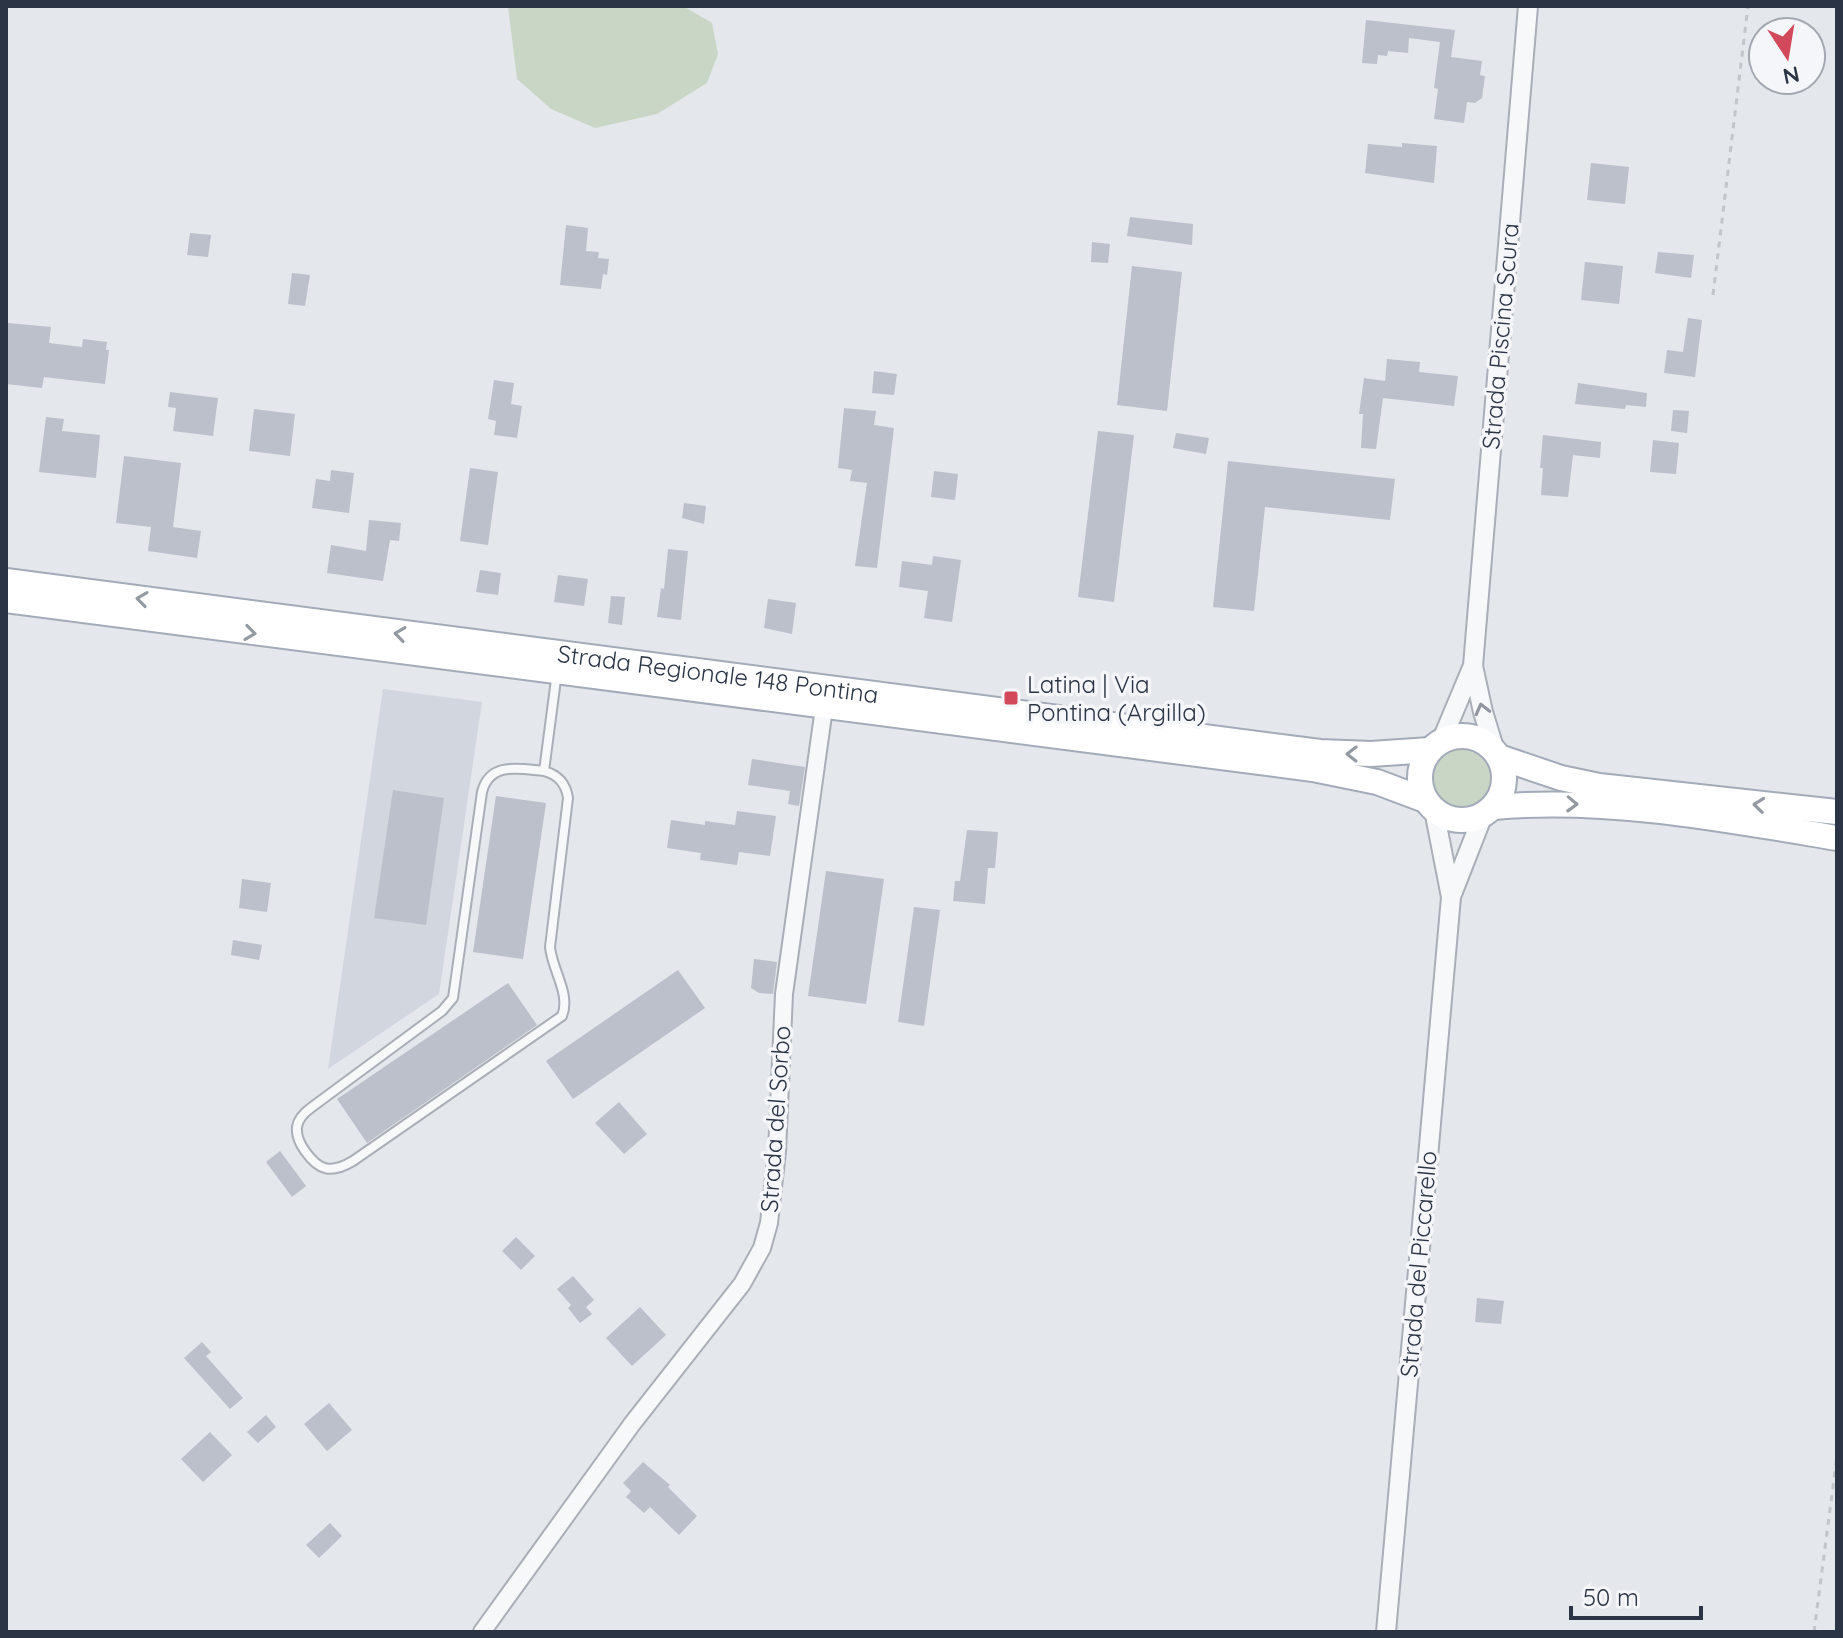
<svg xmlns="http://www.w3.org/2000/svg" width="1843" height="1638" viewBox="0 0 1843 1638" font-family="Quicksand,sans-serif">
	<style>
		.built { fill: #d2d6de }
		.green { fill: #c9d6c5 }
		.building { fill: #bbc0ca }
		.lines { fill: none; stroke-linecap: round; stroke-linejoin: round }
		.service-casing { stroke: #a9aeb7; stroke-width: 12 }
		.minor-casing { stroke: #a9aeb7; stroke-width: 20 }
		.tertiary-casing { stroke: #a9aeb7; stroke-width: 22 }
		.primary-casing { stroke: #a3abb8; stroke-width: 28 }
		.path { stroke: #c2c5cb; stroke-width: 3; stroke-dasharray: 6 6; stroke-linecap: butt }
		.service { stroke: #f7f8fa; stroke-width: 8 }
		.minor { stroke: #f7f8fa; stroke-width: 16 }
		.tertiary { stroke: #f7f8fa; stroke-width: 18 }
		.primary { stroke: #fff; stroke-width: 24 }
		.oneway { stroke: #959aa2 }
		.oneway2 { stroke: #9196a0 }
		.poi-dot { fill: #d1495b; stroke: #f4f6f9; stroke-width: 3 }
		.labels { text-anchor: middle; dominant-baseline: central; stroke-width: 7; stroke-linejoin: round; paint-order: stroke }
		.street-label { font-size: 24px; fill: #2b3445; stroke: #f4f6f9 }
		.poi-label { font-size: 24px; fill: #2b3445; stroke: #f4f6f9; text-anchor: start }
	</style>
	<rect width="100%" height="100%" fill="#e4e7ec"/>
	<path class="built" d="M383,689l99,13 -43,292 -111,75z"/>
	<path class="green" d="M508,6h175l29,17 6,31 -11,29 -50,31 -62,14 -44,-19 -34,-30z
		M1427 778a35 35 0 1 1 70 0a35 35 0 1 1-70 0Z"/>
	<path class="building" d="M1366,20l89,10 -4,27 31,4 -2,14 5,1 -3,22 -7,5 -8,-1 -3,21 -30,-4 4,-30 -4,-1 6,-46 -31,-4 -1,15 -20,-2 -1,5 -9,-1 -1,9 -15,-1z
		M1402,143l35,3 -3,37 -69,-10 3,-29 34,3z
		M1591,163l38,4 -4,37 -38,-4z
		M1130,217l63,7 -1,21 -65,-9z
		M566,225l22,3 -2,23 13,1 -1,6 11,1 -2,16 -4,-1 -2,15 -41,-4z
		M190,233l21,2 -3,22 -21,-2z
		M1092,242l18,2 -2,19 -17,-1z
		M1658,252l36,3 -3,23 -36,-5z
		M1585,262l38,4 -4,38 -38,-4z
		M1132,266l50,6 -15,139 -50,-6z
		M292,273l18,2 -5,31 -17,-2z
		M1688,318l14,2 -7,57 -31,-4 3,-23 16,2z
		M8,323l43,4 -2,16 33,4 1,-8 24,3 -1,8h3l-4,34 -61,-7 -2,11 -36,-4z
		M1387,359l33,3 -1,10 39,4 -4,30 -71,-8 -7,51 -15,-1 2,-34h-4l5,-36 21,3z
		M874,371l23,3 -3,21 -22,-2z
		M494,380l20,3 -3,21 11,2 -5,32 -23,-3 2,-14 -8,-2z
		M1578,383l69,10 -1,14 -20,-2 -1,4 -50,-5z
		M170,392l48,6 -5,38 -40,-5 3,-23 -8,-1z
		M844,408l32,3 -2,14 20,3 -17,140 -22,-2 12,-83 -17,-2 2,-11 -14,-2z
		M254,409l41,5 -5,42 -41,-5z
		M1673,410l16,1 -2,22 -16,-2z
		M46,417l18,2 -2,12 38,4 -4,43 -57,-6z
		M1098,431l36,4 -20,167 -36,-5z
		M1176,433l33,5 -3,16 -33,-6z
		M1543,435l58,7 -1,16 -27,-3 -5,42 -27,-2 2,-27h-3z
		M1653,440l26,3 -3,31 -26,-2z
		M124,456l57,7 -8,64 28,4 -4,27 -49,-7 3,-24 -35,-4z
		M1228,461l167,18 -5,41 -125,-13 -11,104 -41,-4z
		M470,468l28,4 -10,73 -28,-4z
		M331,470l23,3 -5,40 -37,-5 4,-29 14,2z
		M934,471l24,3 -3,26 -24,-3z
		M684,503l22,3 -2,18 -22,-6z
		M369,520l32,3 -2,18 -9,-1 -7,41 -56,-8 4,-28 35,6z
		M668,549l20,2 -7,69 -24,-3 4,-29 3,1z
		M933,556l28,4 -9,62 -28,-4 4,-27 -29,-4 3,-26 30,4z
		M480,570l21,3 -3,22 -22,-3z
		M558,575l30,4 -4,27 -30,-4z
		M611,596l14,1 -3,28 -14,-2z
		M768,599l28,4 -4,31 -28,-6z
		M752,759l53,8 -6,39 -11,-2 2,-13 -42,-6z
		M393,790l51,8 -18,127 -52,-7z
		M496,796l50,7 -23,156 -50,-7z
		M737,811l39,5 -6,40 -31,-4 -2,13 -37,-5 1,-7 -34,-5 4,-28 34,5v-4l30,4z
		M967,830l31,2 -3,36h-7l-3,36 -32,-3 2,-20h5z
		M826,871l58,8 -18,125 -58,-8z
		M242,879l29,4 -4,29 -28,-4z
		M914,907l26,3 -16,116 -26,-4z
		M233,940l29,5 -3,15 -28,-5z
		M754,959l23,3 -4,32 -14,-1 -8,-5z
		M678,970l27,38 -132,91 -27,-38z
		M508,983l29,42 -170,118 -30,-44z
		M619,1102l28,32 -23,20 -29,-31z
		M280,1151l26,35 -14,11 -26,-35z
		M516,1237l19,19 -14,14 -19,-19z
		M573,1276l21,24 -8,7 6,7 -12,9 -12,-15 3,-3 -14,-16z
		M1477,1298l27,3 -3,23 -26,-2z
		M640,1307l26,28 -34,31 -26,-28z
		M202,1342l9,10 -5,4 37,42 -13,11 -46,-51z
		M329,1403l23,27 -25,21 -23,-27z
		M266,1415l10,12 -18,16 -11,-11z
		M210,1432l22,23 -29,27 -22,-23z
		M643,1462l27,23 -2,2 29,29 -18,19 -29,-28 -6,6 -18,-16 5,-6 -8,-8z
		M330,1523l12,13 -23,22 -13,-13z"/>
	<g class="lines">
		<g class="service-casing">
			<path id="service" d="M544,771c-24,-2 -54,-10 -62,21l-29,206 -11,13 -130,96c-7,5 -14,11 -15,20 -1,8 3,17 8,24 14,20 26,23 48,10l209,-145c9,-22 -10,-46 -12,-69l18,-149c-2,-14 -9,-23 -24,-27l13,-99"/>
		</g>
		<g class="minor-casing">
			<path id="minor" d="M482,1632l150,-208 110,-140 20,-36 7,-25 8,-72 7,-157 40,-286"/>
		</g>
		<g class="tertiary-casing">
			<path id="tertiary" d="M1441,742l31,-74
				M1495,751l-12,-39 -10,-46 55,-660
				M1452,894l31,-79
				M1386,1632l65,-735 -17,-87"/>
		</g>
		<g class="primary-casing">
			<g id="primary">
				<path id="s1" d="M6,581l1314,171 51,2 59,-4"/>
				<path d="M6,600l1307,169 64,13 48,18"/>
				<circle cx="1462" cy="778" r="42"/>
				<path d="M1499,757l62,21 38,8 238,26"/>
				<path d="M1494,807c114,-10 230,12 343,31"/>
			</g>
		</g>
		<path class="path" d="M1713,295l35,-289
			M1814,1632l23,-176"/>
		<use href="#service" class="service"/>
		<use href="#minor" class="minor"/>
		<use href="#tertiary" class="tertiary"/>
		<use href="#primary" class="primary"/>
	</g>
	<defs><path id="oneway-chevron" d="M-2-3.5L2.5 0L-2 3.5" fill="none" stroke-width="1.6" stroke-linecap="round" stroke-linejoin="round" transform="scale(2)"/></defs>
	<g class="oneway">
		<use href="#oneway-chevron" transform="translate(142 599) rotate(-172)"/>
		<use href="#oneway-chevron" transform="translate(250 633) rotate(8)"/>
		<use href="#oneway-chevron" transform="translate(400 634) rotate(-172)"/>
		<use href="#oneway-chevron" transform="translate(1352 754) rotate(-179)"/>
		<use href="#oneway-chevron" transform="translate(1572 804) rotate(2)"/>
		<use href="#oneway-chevron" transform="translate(1759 805) rotate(-174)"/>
	</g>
	<use class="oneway2" href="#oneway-chevron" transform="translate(1482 709) rotate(-104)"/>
	<rect class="poi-dot" x="1003" y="690" width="16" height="16" rx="4"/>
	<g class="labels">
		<g class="street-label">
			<text transform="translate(1500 336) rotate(-85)">Strada Piscina Scura</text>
			<text stroke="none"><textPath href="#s1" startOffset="718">Strada Regionale 148 Pontina</textPath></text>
			<text transform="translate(775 1119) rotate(-86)">Strada del Sorbo</text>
			<text transform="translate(1418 1264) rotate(-85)">Strada del Piccarello</text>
		</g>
		<g class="poi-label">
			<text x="1027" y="684">Latina | Via<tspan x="1027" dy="28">Pontina (Argilla)</tspan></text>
		</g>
	</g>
	<rect width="1843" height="1638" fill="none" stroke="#2b3445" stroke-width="16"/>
	<g transform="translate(1787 56) rotate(168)"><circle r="38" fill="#f4f6f9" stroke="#a4a8b1" stroke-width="2"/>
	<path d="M0-6L14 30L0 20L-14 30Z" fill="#d1495b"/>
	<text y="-12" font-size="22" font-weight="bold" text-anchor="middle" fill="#2b3445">N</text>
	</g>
	<path d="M1571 1606v12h130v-12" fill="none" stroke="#2b3445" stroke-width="4"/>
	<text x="1583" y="1606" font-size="24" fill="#2b3445" stroke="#f4f6f9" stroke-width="6" paint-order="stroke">50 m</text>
</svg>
